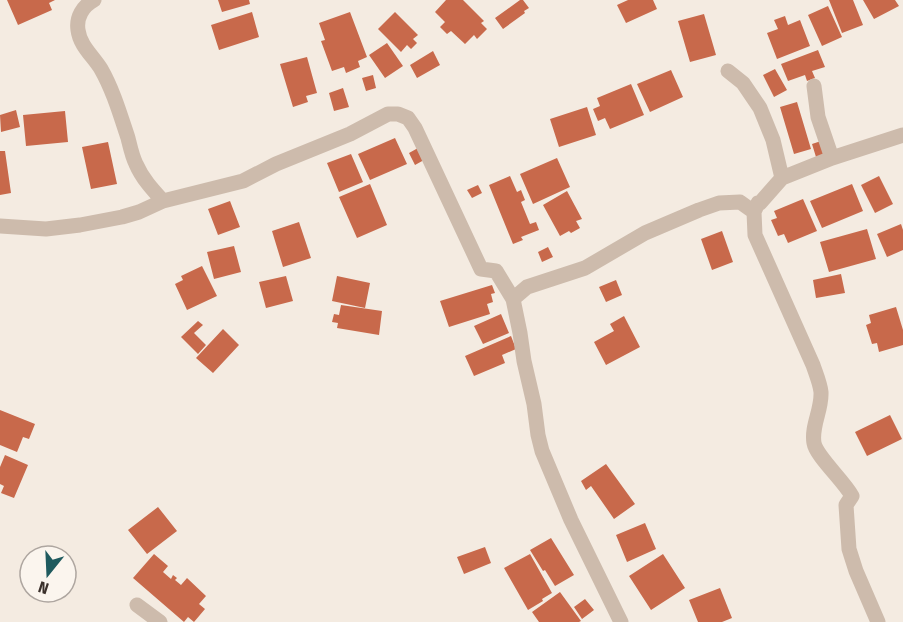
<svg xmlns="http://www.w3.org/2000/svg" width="903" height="622" viewBox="0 0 903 622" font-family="'Fira Sans Condensed',sans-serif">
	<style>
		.building { fill: #c8694b }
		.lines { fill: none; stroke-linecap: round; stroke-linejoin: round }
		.minor { stroke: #cdbbac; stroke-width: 15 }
	</style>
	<rect width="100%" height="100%" fill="#f4ebe1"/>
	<path class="building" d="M7,0h48l-6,3 3,7 -34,15z
		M218,0h31l1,4 -28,8z
		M446,0h17l21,21 -3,2 6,6 -10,10 -3,-4 -9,9 -14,-13 -4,3 -7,-7 5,-5 -10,-10z
		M520,0h3l6,8 -5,3 1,2 -22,16 -8,-11z
		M628,0h25l4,9 -31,14 -9,-18z
		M829,0h24l10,25 -21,8z
		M863,0h32l4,6 -25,13z
		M828,6l14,31 -20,9 -14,-31z
		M252,12l7,25 -40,13 -8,-25z
		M350,12l17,45 -9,4 2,6 -14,6 -2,-6 -12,4 -11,-30 4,-1 -6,-17z
		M395,12l23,23 -5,4 4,4 -6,6 -4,-4 -6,7 -23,-23z
		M704,14l12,41 -26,7 -12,-41z
		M785,16l3,9 12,-5 10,26 -33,13 -10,-26 11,-4 -4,-9z
		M387,43l16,23 -18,12 -16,-23z
		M818,50l7,17 -13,4 3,7 -8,3 -2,-6 -17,6 -7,-17z
		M433,51l7,14 -23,13 -7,-13z
		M307,57l10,36 -11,3 2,6 -15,5 -13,-43z
		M775,69l12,21 -13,7 -11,-22z
		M671,70l12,27 -33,15 -13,-28z
		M373,75l3,13 -10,3 -4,-13z
		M631,84l13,31 -34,14 -5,-11 -7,3 -5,-12 7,-3 -3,-8z
		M343,88l6,19 -15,4 -5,-18z
		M797,102l14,47 -17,5 -14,-47z
		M587,107l9,28 -37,12 -9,-28z
		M16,110l4,17 -19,5 -1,-17z
		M65,111l3,31 -42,4 -3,-31z
		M395,138l12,26 -37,16 -12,-26z
		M821,141l5,13 -10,3 -4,-13z
		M108,142l9,42 -26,5 -9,-42z
		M418,148l6,12 -9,5 -6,-12z
		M0,151h5l6,42 -11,2z
		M351,154l12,28 -24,10 -12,-29z
		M557,158l13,29 -37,17 -13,-30z
		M510,176l7,16 4,-2 4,10 -4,2 9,22 6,-2 3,8 -18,7 2,3 -10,4 -24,-59z
		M879,176l14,28 -18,9 -14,-28z
		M370,184l17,41 -30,13 -18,-41z
		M852,184l11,27 -41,17 -12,-27z
		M478,185l4,8 -10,5 -5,-8z
		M567,191l15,28 -6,2 4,7 -9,5 -2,-2 -9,5 -17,-31z
		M803,199l14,32 -29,12 -4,-9 -6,2 -7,-16 6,-2 -3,-7z
		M230,201l10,26 -22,8 -10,-26z
		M299,222l12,36 -28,9 -11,-36z
		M901,224l2,6v20l-16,7 -10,-23z
		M867,229l9,30 -47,13 -9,-30z
		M722,231l11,31 -21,8 -11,-31z
		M234,246l7,26 -27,7 -7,-27z
		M548,247l5,10 -11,5 -4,-10z
		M202,266l15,30 -30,14 -12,-26 8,-4 -2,-4z
		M841,274l4,19 -29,5 -3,-18z
		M286,276l7,25 -27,7 -7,-26z
		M337,276l33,7 -5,25 -33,-7z
		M616,280l6,15 -16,7 -7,-15z
		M492,285l3,8 -4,1 2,8 -6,2 3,10 -41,13 -9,-26z
		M341,305l41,6 -3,24 -42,-7 1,-5 -6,-1 2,-8 5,1z
		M896,307l7,23v15l-24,7 -2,-9 -5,1 -6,-19 5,-2 -2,-8z
		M501,314l8,19 -26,11 -9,-18z
		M624,316l16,31 -34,18 -12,-23 20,-11 -4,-7z
		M198,321l5,4 -9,8 12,12 -8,9 -17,-17z
		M223,329l16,16 -26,28 -17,-15z
		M511,336l5,13 -14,6 3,8 -31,13 -9,-20z
		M0,410l35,14 -6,15 -6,-2 -6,15 -17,-7z
		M890,415l12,24 -35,17 -12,-24z
		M5,455l23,10 -14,33 -13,-5 3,-7 -4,-2v-17z
		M606,464l29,40 -21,15 -23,-33 -5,4 -5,-9z
		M158,507l19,24 -30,23 -19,-24z
		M645,523l11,26 -29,13 -11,-27z
		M551,538l23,37 -19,11 -10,-16 -2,1 -13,-21z
		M485,547l6,16 -27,11 -7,-17z
		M154,554l14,12 -5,6 8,7 2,-4 4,3 -2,2 6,5 6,-7 19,18 -7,8 6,5 -11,13 -6,-5 -4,5 -51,-44z
		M530,554l22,39 -10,6 1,2 -15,9 -24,-42z
		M663,554l22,34 -34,22 -22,-34z
		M720,588l12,30 -10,4h-24l-9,-22z
		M560,592l21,29 -2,1h-40l-7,-10z
		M585,599l9,11 -12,9 -8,-12z"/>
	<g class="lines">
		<path class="minor" d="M94,0c-11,6 -18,17 -16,30 2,16 15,26 23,39 12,21 19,45 27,69 2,8 4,18 8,26 6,14 16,25 27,37
			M728,71l15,12 17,25 13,32 9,38
			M814,86l4,31 14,41
			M0,226l46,3 34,-4 42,-8 17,-5 24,-11 80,-20 33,-17 74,-30 38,-20h10l10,4 7,10 66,141 15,2 17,28 7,34 4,28 10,43 4,31 4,16 29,69 50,102
			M513,299l14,-12 58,-19 60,-35 54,-23 20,-7 21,-1 14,10
			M137,605l23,17
			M878,622l-22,-51 -7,-22 -3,-44 6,-9c-8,-15 -36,-40 -38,-53 -3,-17 8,-33 7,-51 -1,-9 -5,-18 -8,-27l-58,-130 -1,-23 4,-9h2l22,-25 50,-20 71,-23"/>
	</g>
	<g transform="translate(48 574) rotate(198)"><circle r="28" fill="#fbf5ee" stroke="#aea6a0" stroke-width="1.5"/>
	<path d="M0-4.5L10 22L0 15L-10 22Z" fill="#1f5a5e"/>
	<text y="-9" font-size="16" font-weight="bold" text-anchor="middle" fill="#3b302b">N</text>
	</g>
</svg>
